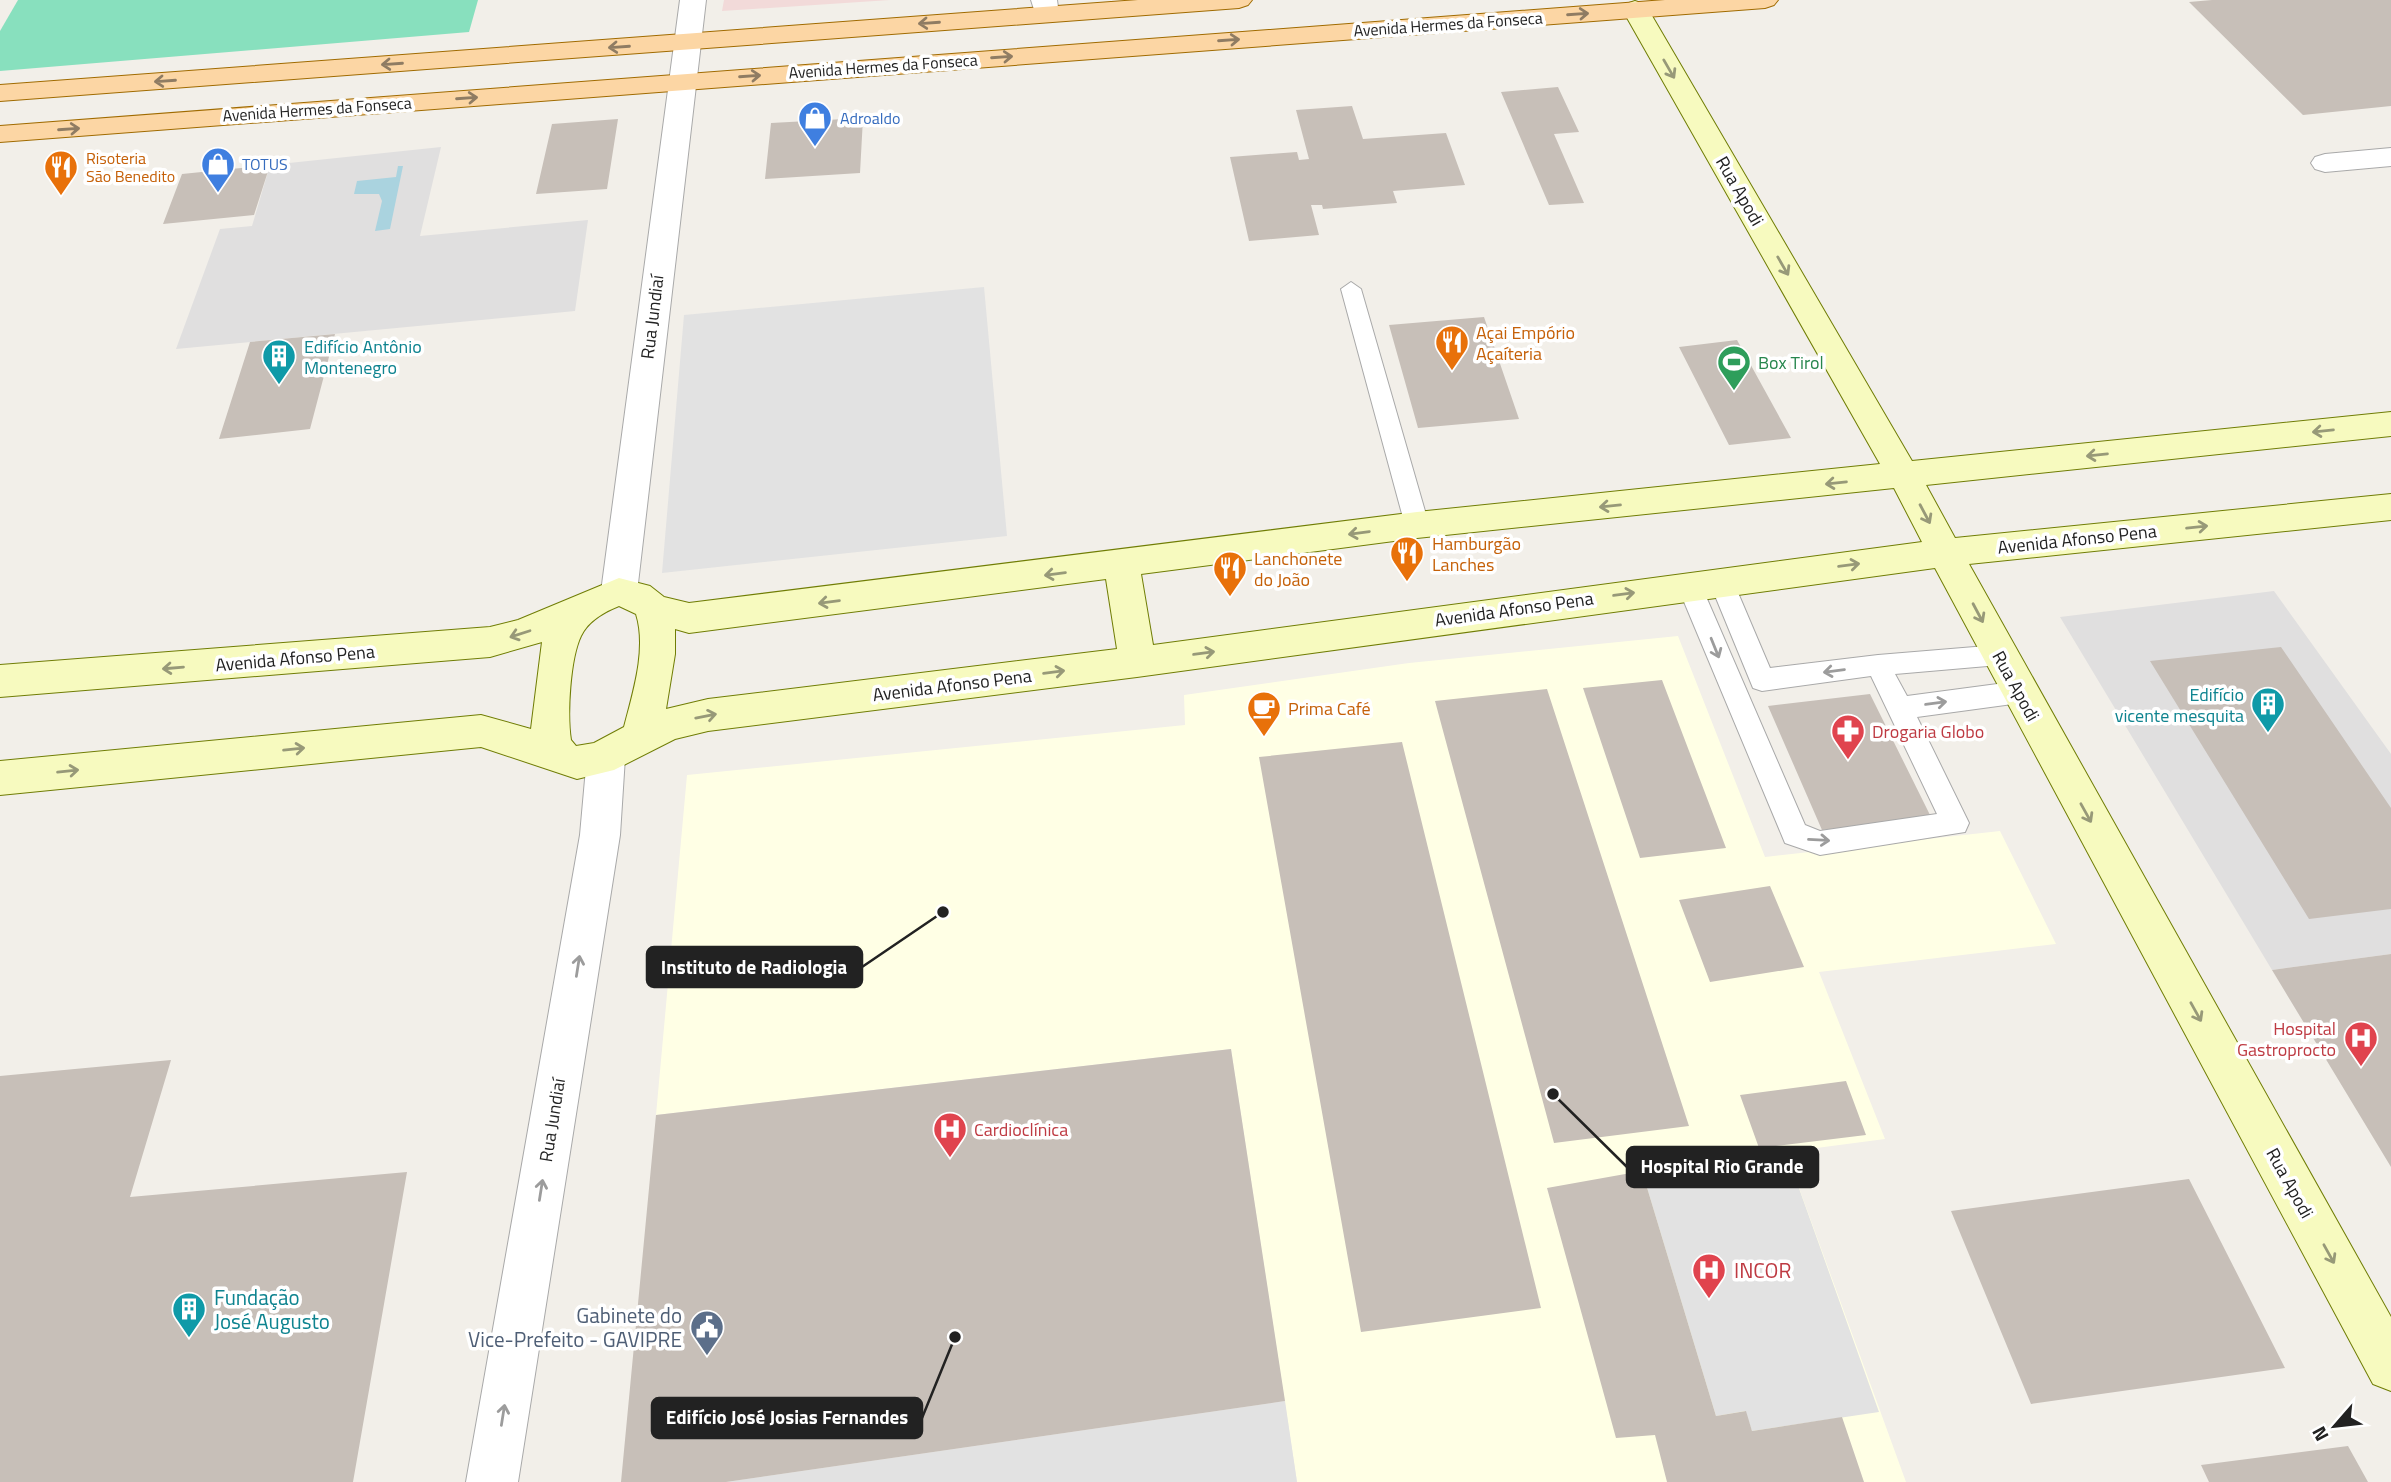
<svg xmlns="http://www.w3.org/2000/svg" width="2391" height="1482" viewBox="0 0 2391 1482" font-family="'Titillium Web',sans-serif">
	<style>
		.residential { fill: #e0dfdf }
		.commercial { fill: #f2dad9 }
		.education { fill: #ffffe5 }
		.pitch { fill: #88e0be }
		.parking { fill: #e2e2e2 }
		.water { fill: #aad3df }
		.building { fill: #c7bfb8 }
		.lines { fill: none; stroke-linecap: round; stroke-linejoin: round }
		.service-casing { stroke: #a9a9a9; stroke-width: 2 }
		.minor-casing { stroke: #a9a9a9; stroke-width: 2 }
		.tertiary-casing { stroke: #a9a9a9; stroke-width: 2 }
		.secondary-casing { stroke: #707d05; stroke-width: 2 }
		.primary-casing { stroke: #a06b00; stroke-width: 2 }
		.service { fill: #fff; fill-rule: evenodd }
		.minor { fill: #fff; fill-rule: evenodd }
		.tertiary { fill: #fff; fill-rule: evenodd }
		.secondary { fill: #f7fabf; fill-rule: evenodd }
		.primary { fill: #fcd6a4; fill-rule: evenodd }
		.oneway { stroke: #8f7c63 }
		.oneway2 { stroke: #979978 }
		.oneway3 { stroke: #9c9c9c }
		.labels { text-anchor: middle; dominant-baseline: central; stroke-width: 7; stroke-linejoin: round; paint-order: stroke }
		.far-street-label { font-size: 16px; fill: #222; stroke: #fff }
		.far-shop-label { font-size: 16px; fill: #366cbe; stroke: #fff; text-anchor: start }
		.far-food-label { font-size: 16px; fill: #c56008; stroke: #fff; text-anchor: start }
		.street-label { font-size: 18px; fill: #222; stroke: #fff }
		.food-label { font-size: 18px; fill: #c56008; stroke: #fff; text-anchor: start }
		.culture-label { font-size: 18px; fill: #0d838f; stroke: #fff; text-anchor: start }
		.leisure-label { font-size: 18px; fill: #27864d; stroke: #fff; text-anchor: start }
		.health-label { font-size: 18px; fill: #be3a42; stroke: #fff; text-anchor: start }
		.near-health-label { font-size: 21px; fill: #be3a42; stroke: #fff; text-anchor: start }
		.near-culture-label { font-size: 21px; fill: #0d838f; stroke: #fff; text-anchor: start }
		.near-service-label { font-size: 21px; fill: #4e5e75; stroke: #fff; text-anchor: end }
		.leader { fill: none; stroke: #222; stroke-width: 2.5 }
		.callout-dot { fill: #222; stroke: #fff; stroke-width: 2.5 }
		.callout { fill: #222; stroke: #222; stroke-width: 2.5 }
		.callout-label { font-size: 19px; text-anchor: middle; font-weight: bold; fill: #fff }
	</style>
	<rect width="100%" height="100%" fill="#f2efe9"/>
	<path class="residential" d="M441,147l-21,89 168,-16 -13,91 -399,38 44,-120 32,-3 18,-61z
		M2274,591l117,163v200l-119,16 -212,-353z"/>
	<path class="commercial" d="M724,0h166l-168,11z"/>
	<path class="education" d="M1678,636l87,221 235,-26 56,113 -237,28 66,167 -99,13 120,330h-609l-66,-433 -575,66 31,-340 498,-50 -1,-30 225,-32z"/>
	<path class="pitch" d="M18,0h460l-9,32 -469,39v-40z"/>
	<path class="parking" d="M984,287l23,249 -345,37 22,-258z
		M1786,1152l93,260 -127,19 -7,-20 -29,5 -74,-245z
		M1285,1401l12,81h-571z"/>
	<path class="water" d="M398,166h5l-13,63 -15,2 7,-30 -3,-7h-25l3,-13 39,-4z"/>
	<path class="building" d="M2212,0h179v106l-88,9 -114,-113z
		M1558,87l21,45 -25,2 30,69 -35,2 -48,-113z
		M1352,106l11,33 83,-6 19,52 -72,6 4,12 -74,6 -1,-4h-11l8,30 -70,6 -19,-84 67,-5 2,8 10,-1 -13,-49z
		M863,118l-3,55 -95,6 6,-56z
		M618,119l-11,70 -71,5 16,-70z
		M270,165l-16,50 -91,9 19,-50z
		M1484,317l35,102 -101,9 -29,-103z
		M335,334l-25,95 -91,10 31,-97z
		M1737,340l54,98 -62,7 -50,-98z
		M2281,647l110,161v101l-82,10 -159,-258z
		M1662,680l64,168 -86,10 -57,-170z
		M1547,689l142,437 -135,17 -119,-442z
		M1870,694l61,123 -109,13 -54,-124z
		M1402,742l139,566 -180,24 -102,-575z
		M1770,886l34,81 -94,15 -31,-82z
		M2391,954v213l-119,-197z
		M1231,1049l54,352 -559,81h-105l35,-367z
		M171,1060l-41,137 277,-25 -54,310h-353v-406z
		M1846,1081l20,54 -107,13 -19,-53z
		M1642,1171l74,245 30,-5 6,20 90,-14 22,65h-197l-12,-47 -39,3 -69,-250z
		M2189,1179l96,189 -254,36 -80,-193z
		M2348,1446l20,36h-159l-8,-17z"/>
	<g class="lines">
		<g class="service-casing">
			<path id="service" d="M1351,282l10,7 68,236 -4,6 -8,3 -8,-3 -4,-6 -64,-236z
				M1721,571l9,3 3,7 37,87 108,-13 121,-10 9,3 4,7 -4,7 -9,3 -104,9 12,22 113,-15 9,3 4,8 -4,8 -9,3 -103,14 52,106 -4,9 -145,23 -35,-12 -108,-258 3,-7 9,-3 9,3 3,7 104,240 15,6 117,-17 -66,-138 -109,15 -9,-3 -44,-107 3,-7z"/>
		</g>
		<g class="minor-casing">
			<path id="minor" d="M2391,148v18l-66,6 -10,-3 -4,-6 4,-6 10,-3z"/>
		</g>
		<g class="tertiary-casing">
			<path id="tertiary" d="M680,0h26l-69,592 -5,10 -13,4 -13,-4 -5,-10z
				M1031,0h26l2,14 -4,5h-18z
				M606,740l14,5 5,12 -5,78 -102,647h-52l114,-647 7,-78 5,-12z"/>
		</g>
		<g class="secondary-casing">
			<path id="secondary" d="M1635,1l9,3 4,5 264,452 479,-49v24l-465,49 29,53 436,-44v26l-422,44 422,753v74l-18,-7 -438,-816 -798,109 -429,54 -33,8 -61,31 -37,9 -96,-32 -481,48v-34l481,-46 50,14 11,-87 -52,15 -490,40v-32l490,-38 28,-7 101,-42 31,8 14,11 25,6 728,-91 463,-48 -258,-455 4,-5zM1894,488l28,54 -769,103 -12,-71 276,-36zM1106,579l11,70 -409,50 -42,10 9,-55v-25l14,4zM619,606l17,8c11,35 -3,78 -12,113l-30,16 -18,3 -5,-6c-4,-25 -1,-81 10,-104 7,-15 23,-24 38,-30z"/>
		</g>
		<g class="primary-casing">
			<path id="primary" d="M1138,0h114l-4,5 -9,3 -1239,93v-16z
				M1665,0h113l-4,5 -9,3 -1765,134v-16z"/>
		</g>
		<use href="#service" class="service"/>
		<use href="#minor" class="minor"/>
		<use href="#tertiary" class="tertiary"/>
		<use href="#secondary" class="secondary"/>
		<use href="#primary" class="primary"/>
	</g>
	<defs><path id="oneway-shaft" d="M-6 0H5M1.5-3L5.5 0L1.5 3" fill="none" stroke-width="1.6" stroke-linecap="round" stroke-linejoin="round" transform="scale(1.75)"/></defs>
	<g class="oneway">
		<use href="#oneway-shaft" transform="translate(1578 14) rotate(-4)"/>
		<use href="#oneway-shaft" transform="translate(929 23) rotate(176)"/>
		<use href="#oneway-shaft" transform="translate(1229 40) rotate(-4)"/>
		<use href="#oneway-shaft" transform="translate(619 47) rotate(176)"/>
		<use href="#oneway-shaft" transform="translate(1002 57) rotate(-4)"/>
		<use href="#oneway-shaft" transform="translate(392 64) rotate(176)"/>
		<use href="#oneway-shaft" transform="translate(750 76) rotate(-4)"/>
		<use href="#oneway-shaft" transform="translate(165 81) rotate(176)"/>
		<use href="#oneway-shaft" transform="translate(467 98) rotate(-4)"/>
		<use href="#oneway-shaft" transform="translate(69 129) rotate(-4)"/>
	</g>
	<g class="oneway2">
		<use href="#oneway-shaft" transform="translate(1669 69) rotate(60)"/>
		<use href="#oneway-shaft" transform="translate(1783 266) rotate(60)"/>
		<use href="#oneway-shaft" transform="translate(2323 431) rotate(174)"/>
		<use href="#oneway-shaft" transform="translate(2097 455) rotate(174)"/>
		<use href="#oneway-shaft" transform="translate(1836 483) rotate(174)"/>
		<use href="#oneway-shaft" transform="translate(1610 506) rotate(174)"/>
		<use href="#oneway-shaft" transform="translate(1925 514) rotate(62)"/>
		<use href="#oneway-shaft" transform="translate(2197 527) rotate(-6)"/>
		<use href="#oneway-shaft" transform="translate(1359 533) rotate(172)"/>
		<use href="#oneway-shaft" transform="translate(1849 565) rotate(-7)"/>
		<use href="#oneway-shaft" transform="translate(1055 574) rotate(173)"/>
		<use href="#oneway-shaft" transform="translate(1624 594) rotate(-8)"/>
		<use href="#oneway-shaft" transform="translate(829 602) rotate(173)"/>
		<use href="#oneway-shaft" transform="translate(1978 613) rotate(62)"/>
		<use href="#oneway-shaft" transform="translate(520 634) rotate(162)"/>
		<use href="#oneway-shaft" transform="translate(1204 653) rotate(-8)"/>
		<use href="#oneway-shaft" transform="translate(173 668) rotate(175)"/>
		<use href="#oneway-shaft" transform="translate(1054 672) rotate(-7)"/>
		<use href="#oneway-shaft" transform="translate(706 716) rotate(-11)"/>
		<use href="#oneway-shaft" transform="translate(294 749) rotate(-6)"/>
		<use href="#oneway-shaft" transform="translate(68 771) rotate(-6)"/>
		<use href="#oneway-shaft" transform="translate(2086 813) rotate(61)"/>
		<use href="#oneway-shaft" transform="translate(2196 1012) rotate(61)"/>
		<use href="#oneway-shaft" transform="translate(2329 1254) rotate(61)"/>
	</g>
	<g class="oneway3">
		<use href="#oneway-shaft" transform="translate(1715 648) rotate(68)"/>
		<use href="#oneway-shaft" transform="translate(1834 671) rotate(173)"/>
		<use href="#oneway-shaft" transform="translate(1936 703) rotate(-8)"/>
		<use href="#oneway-shaft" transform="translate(1819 840) rotate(3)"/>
		<use href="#oneway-shaft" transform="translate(578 966) rotate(-81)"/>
		<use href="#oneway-shaft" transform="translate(541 1190) rotate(-81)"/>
		<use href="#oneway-shaft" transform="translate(503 1415) rotate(-81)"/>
	</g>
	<defs>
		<g id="shop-pin" transform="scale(1.75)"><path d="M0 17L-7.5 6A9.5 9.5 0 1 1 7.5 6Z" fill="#3f7fe0" stroke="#fff"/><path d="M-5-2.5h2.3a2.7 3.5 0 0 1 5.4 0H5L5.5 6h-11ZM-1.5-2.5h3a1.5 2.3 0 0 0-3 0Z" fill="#fff"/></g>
		<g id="restaurant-pin" transform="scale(1.75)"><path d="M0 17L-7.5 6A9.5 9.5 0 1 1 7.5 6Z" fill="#e8710a" stroke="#fff"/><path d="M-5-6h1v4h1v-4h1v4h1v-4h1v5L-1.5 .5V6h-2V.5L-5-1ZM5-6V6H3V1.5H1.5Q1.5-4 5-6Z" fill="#fff"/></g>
		<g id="building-pin" transform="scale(1.75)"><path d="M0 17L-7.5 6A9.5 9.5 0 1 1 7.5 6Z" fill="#0f9aa8" stroke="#fff"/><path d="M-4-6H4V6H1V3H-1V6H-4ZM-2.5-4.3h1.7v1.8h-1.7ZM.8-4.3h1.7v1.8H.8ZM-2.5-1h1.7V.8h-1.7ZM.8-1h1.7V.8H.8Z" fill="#fff"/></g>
		<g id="stadium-pin" transform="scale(1.75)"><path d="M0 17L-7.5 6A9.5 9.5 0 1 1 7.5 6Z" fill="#2e9e5b" stroke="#fff"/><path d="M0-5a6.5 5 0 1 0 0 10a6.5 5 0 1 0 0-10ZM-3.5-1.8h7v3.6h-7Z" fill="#fff"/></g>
		<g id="cafe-pin" transform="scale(1.75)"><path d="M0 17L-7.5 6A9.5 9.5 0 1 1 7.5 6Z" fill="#e8710a" stroke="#fff"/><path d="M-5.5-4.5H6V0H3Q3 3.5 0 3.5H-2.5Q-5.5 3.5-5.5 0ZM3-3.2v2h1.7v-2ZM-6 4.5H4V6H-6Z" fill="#fff"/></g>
		<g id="pharmacy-pin" transform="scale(1.75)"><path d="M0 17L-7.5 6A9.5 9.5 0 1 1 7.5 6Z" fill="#e0444e" stroke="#fff"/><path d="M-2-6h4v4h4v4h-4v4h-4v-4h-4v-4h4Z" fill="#fff"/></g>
		<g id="hospital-pin" transform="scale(1.75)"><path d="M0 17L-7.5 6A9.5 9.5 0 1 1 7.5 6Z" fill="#e0444e" stroke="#fff"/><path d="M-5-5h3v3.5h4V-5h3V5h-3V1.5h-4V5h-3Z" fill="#fff"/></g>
		<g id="civic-pin" transform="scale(1.75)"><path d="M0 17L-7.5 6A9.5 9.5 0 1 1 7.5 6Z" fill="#5c6f8a" stroke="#fff"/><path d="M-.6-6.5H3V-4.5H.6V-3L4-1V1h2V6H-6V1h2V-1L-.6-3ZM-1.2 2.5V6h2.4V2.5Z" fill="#fff"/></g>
	</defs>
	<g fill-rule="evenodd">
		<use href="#shop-pin" x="815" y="118"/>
		<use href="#shop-pin" x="218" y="164"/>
		<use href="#restaurant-pin" x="61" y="167"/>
		<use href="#restaurant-pin" x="1452" y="342"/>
		<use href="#building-pin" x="279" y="356"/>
		<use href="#stadium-pin" x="1734" y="362"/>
		<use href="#restaurant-pin" x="1407" y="553"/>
		<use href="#restaurant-pin" x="1230" y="568"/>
		<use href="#building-pin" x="2268" y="704"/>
		<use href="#cafe-pin" x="1264" y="708"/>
		<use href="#pharmacy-pin" x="1848" y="731"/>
		<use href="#hospital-pin" x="2361" y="1038"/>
		<use href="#hospital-pin" x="950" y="1129"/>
		<use href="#hospital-pin" x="1709" y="1270"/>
		<use href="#building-pin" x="189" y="1309"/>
		<use href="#civic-pin" x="707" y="1327"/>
	</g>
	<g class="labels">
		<g class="far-street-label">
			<text transform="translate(1448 24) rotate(-4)">Avenida Hermes da Fonseca</text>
			<text transform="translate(883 66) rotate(-4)">Avenida Hermes da Fonseca</text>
			<text transform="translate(317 109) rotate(-4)">Avenida Hermes da Fonseca</text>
		</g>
		<g class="far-shop-label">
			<text x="840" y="118">Adroaldo</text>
			<text x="242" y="164">TOTUS</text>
		</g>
		<g class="far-food-label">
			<text x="86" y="158">Risoteria<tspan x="86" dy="18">São Benedito</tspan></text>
		</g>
		<g class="street-label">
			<text transform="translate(1740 191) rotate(60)">Rua Apodi</text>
			<text transform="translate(652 317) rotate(-83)">Rua Jundiaí</text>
			<text transform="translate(2077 539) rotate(-6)">Avenida Afonso Pena</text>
			<text transform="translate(1514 609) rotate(-8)">Avenida Afonso Pena</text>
			<text transform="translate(295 658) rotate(-5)">Avenida Afonso Pena</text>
			<text transform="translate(952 685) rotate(-7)">Avenida Afonso Pena</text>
			<text transform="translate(2016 686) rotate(61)">Rua Apodi</text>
			<text transform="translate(552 1120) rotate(-81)">Rua Jundiaí</text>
			<text transform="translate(2290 1183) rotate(61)">Rua Apodi</text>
		</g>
		<g class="food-label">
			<text x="1476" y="332">Açai Empório<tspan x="1476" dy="21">Açaíteria</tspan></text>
			<text x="1432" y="543">Hamburgão<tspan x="1432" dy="21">Lanches</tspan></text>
			<text x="1254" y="558">Lanchonete<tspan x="1254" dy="21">do João</tspan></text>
			<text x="1288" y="708">Prima Café</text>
		</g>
		<g class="culture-label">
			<text x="304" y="346">Edifício Antônio<tspan x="304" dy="21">Montenegro</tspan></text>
			<text x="2244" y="694" text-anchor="end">Edifício<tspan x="2244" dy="21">vicente mesquita</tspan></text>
		</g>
		<g class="leisure-label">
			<text x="1758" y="362">Box Tirol</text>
		</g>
		<g class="health-label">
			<text x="1872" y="731">Drogaria Globo</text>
			<text x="2336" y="1028" text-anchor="end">Hospital<tspan x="2336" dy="21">Gastroprocto</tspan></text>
			<text x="974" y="1129">Cardioclínica</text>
		</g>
		<g class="near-health-label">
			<text x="1734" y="1270">INCOR</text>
		</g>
		<g class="near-culture-label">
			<text x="214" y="1297">Fundação<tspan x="214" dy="24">José Augusto</tspan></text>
		</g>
		<g class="near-service-label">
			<text x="682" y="1315">Gabinete do<tspan x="682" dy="24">Vice-Prefeito - GAVIPRE</tspan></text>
		</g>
	</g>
	<path class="leader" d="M943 912L862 967M1553 1094L1627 1167M955 1337L922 1418"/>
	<g class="callout-dot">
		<circle cx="943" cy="912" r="7"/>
		<circle cx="1553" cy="1094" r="7"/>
		<circle cx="955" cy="1337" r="7"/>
	</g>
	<g class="callout">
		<rect x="647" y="947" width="215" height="40" rx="7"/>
		<rect x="1627" y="1147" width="191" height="40" rx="7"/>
		<rect x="652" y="1398" width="270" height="40" rx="7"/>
	</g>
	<g class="callout-label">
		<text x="754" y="974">Instituto de Radiologia</text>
		<text x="1722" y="1173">Hospital Rio Grande</text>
		<text x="787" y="1424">Edifício José Josias Fernandes</text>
	</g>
	<g transform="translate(2335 1426) rotate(242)" stroke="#ffffff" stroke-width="5" paint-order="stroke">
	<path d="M0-5L12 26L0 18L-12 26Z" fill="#222222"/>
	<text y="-10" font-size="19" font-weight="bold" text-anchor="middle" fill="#222222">N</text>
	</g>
</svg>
